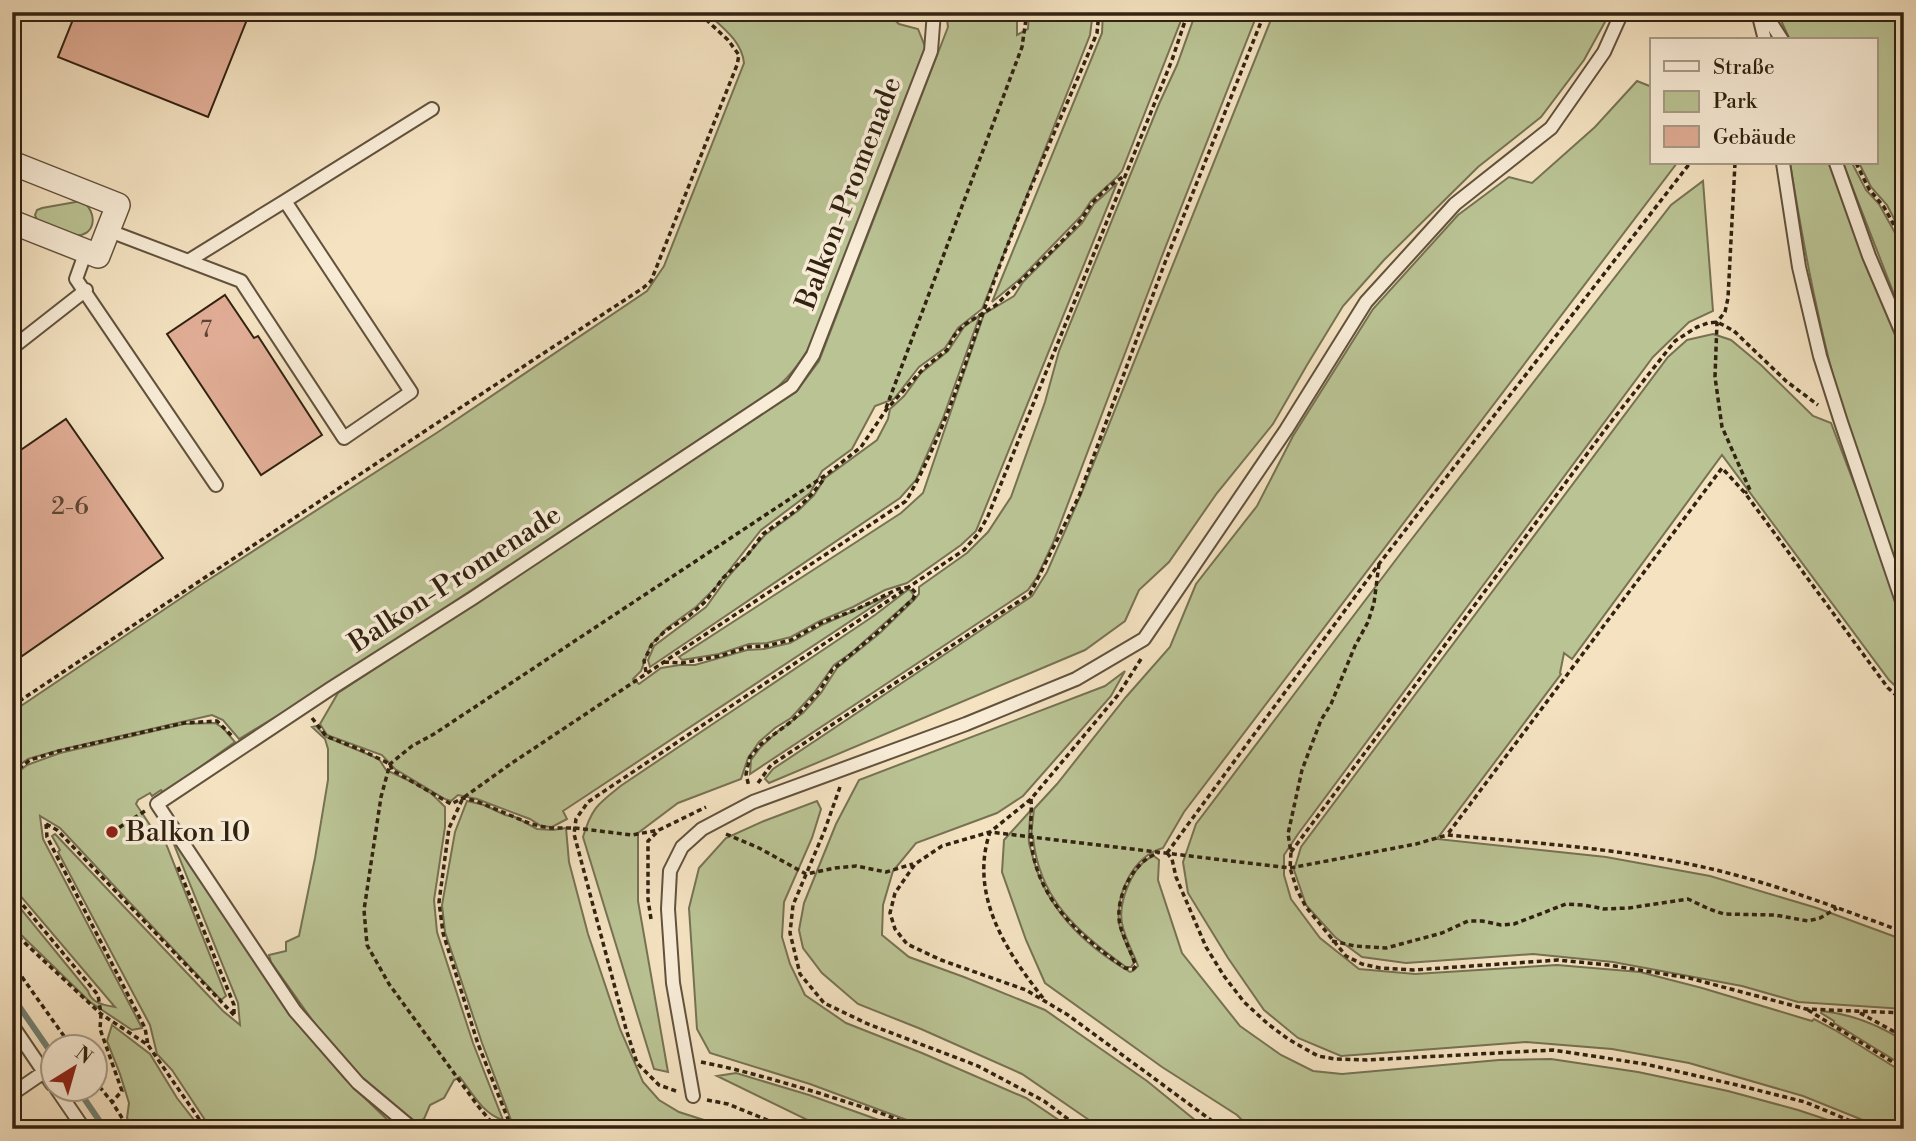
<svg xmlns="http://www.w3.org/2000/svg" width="1916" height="1141" viewBox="0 0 1916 1141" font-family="'Libre Bodoni',serif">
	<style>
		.green { fill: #bac394; stroke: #767252; stroke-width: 2 }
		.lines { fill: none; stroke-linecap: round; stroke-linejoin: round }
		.stream { stroke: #718072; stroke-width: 6 }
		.building { fill: #e1ad96; stroke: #312211; stroke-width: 2 }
		.lane-casing { stroke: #62523d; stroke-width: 16 }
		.street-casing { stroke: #62523d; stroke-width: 26 }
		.path { stroke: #312211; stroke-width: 3.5; stroke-dasharray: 5 3.5; stroke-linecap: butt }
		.lane { stroke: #f8ecd7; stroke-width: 12 }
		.street { stroke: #f8ecd7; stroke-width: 23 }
		.poi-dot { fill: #8f2418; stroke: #f8ecd7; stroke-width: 2.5 }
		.labels { text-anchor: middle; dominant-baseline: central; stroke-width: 7; stroke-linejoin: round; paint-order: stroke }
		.number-label { font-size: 24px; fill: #5d4532 }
		.street-label { font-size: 28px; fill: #312211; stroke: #f8ecd7 }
		.poi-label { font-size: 28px; fill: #312211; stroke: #f8ecd7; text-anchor: start }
	</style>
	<rect width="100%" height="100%" fill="#f4e2c1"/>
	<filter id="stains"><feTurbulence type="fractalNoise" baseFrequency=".00286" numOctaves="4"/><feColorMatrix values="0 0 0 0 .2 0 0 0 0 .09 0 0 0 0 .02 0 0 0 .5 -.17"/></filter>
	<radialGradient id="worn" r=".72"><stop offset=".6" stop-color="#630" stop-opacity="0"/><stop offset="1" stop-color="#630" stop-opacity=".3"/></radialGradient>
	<path class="green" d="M706,12h180l13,12 19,5 8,20 -110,287c-12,21 -23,38 -42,54l-441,292 -94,57 -16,-19 -11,-5 -153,35 -31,9 -16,11v-58l190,-128 236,-152 209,-141 17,-25 80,-203c-2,-22 -22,-36 -38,-51z
		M946,12h71v23l11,-6 1,-17h64l-3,23 -108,274 -24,19 -13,20 -26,19 -25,32 -19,7 -23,43 -30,22 -12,22 -49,37 -45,57 -20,20 -29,21 -17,18 -9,25 -8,8 6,5 22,-16 19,-3h15l52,-15 17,-1 26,-6 34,-19 66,-29 -327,216 4,8 -15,8 -11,-1 -11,-7 -53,-20 -19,-4 -7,6 -6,-2 -50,-30 -13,-14 -55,-20 -7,-11 18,-31 458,-301 23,-31 129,-334z
		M1103,12h79l-2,11 -58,148 -5,6 -26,24 -10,15 -60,62 -29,24 110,-269z
		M1196,12h62l-98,249 -107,282 -16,34 -9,13 -278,184 1,-14 9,-12 18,-17 25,-18 18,-20 16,-25 43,-35 34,-33 5,-6v-7l48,-34 21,-21 23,-35 34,-95 14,-51 100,-247 18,-39z
		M1274,12h333l-2,10 -21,38 -43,57 -63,50 -94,93 -41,46 -36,59 -34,59 -56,69 -48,69 -30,28 -14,31 -40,29 -316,133 -4,-4 8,-10 259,-173 15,-24 35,-80z
		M1777,12h127v226l-17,-33 -16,-18 -12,-24h17v-123h-86z
		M1637,81l15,6v76h25l-493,649 -21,36c-29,8 -47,44 -44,74 1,13 11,28 15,41l-3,4h-5c-48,-34 -88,-69 -93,-131h-2l3,-27 23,-25 69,-87 44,-50 26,-63 61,-78 36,-70 80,-127 85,-94 51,-38 23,6 63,-56z
		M1790,163h42l34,95 38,95v233c-21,-55 -43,-110 -59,-167 -25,-84 -41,-170 -55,-256z
		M1843,163h9l14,27 13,14 25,45v71z
		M1703,181l10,130 -24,11 -36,35 -355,477 -14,21v20l7,24 29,39 39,31 56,5 142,-9 83,7 62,16 110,33 2,-2 21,11 69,43v56h-19l-82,-33 -114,-33 -77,-14 -86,-7 -185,14 -43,-18 -34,-28 -36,-52 -40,-65 -5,-31 13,-38 208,-275 267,-344z
		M1117,183l-141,348 -15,14 -54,38 -22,7 -32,17 -33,14 -29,16 -24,6 -18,1 -30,10 -37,6 -3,-3 222,-144 22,-20 61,-179 30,-18 9,-14 59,-59 12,-19z
		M81,201c18,10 15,37 -7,34 -12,-2 -26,-10 -37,-15l-2,-5 2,-5 5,-2z
		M980,315l-37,103 -27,62 -16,18 -250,169 -2,-7 6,-14 52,-39 21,-29 38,-43 34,-25 15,-15 11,-17 52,-38 11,-21 2,-10 14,-13 17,-23 27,-22 16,-24z
		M1713,334l18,6 30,25 52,51 18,7 73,191v80l-15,-14 -167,-225 -150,204 -8,-6 -4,20 1,1 -124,165 169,18 104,19 107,32 87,32v69l-106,-7 -56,-16 -129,-24 -80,-8 -127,9 -44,-6 -27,-20 -29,-32 -12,-35 7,-23 367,-490 19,-17z
		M909,589l4,5v4l-62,55 -17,12 -20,28 -23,25 -16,10 -16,14 -11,16 -7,21 -63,24 -40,30v68l30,171 -14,-3 -71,-232c9,-30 15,-33 39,-52l253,-170z
		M1125,671l-14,25 -88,100 -26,17 -81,30 -23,28 -10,34 -1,30 27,22 55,20 81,33 102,71 59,48h-108l-9,-9 -67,-46 -101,-45 -63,-25 -36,-31 -19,-25 -4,-18 5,-27 32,-79 23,-44 246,-94z
		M215,723l8,5 12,14 -71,51 -3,-3 -9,6 -2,-3 -12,7 -2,4 20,30 5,-3 65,165 -5,4 -161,-172 -20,-12 3,23 99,189 -10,2 -42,-28 -78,-76v-28l76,93c3,12 16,14 27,16l-103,-121 1,-102 4,-11 10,-8 33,-12 124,-29z
		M316,726l10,11 53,22 7,11 28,13 18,11 13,13v20l-11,73 3,32 36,111 30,77c-20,-6 -31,-27 -43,-43l-6,3 -10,18 -14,7 -6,14 -10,4 -44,-36 -55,-63 -44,-62 -2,-7 17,-4v-9l13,-6 16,-78 13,-78v-31l-3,-10 -13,-12z
		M467,801l17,4 21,10 10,2 22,12 16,1 13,-2 3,34 19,72 32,95 23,53 16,18 20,12 53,17h-213l-8,-9 -29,-77 -37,-111 -3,-27 13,-73z
		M817,801l4,8 -9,29 -28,64 -2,35 8,27 15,31 41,28 76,30 104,45 46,31h-141l-121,-45 -100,-31 -13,-24 -8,-121 10,-40 27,-30 38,-17z
		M1031,810c-1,10 -3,22 -2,33 1,5 3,10 4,15 14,51 52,88 97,114l3,-1 5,-5c-5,-14 -14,-29 -16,-43 -4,-21 11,-60 32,-67l5,4 -1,20 24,73 58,73 41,29 32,16 29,3 157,-14 52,-1 87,13 90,19 70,19 57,19h-604l-14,-14 -75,-48 -117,-84 -19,-43 -24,-68 2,-32z
		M55,834l168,177 17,14 -2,-22 -65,-161 4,-4 113,177 56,65 51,49h-186l-39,-59 -15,-16 -7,-29 -92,-173 2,-2 -8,-14z
		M1822,1011c29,3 57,14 82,30v25l-70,-43v-2l-13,-8z
		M112,1025l38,29 27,44 24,31h-67l-7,-11 2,-15 -9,-29 -13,-33z
		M736,1073l73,22 95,34h-78l-109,-53z"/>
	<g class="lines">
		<path class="stream" d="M12,996l38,55
			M77,1088l28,41"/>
	</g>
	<path class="building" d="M76,12h174l-42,105 -150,-60z
		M225,295l29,43 4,-2 64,99 -61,40 -94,-141z
		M66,419l97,139 -151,105v-207z"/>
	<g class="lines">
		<g class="lane-casing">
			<path id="lane" d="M1758,12l7,28
				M1764,12l18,28
				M1783,163l16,104 21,89 21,66 63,185
				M1836,163l33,93 35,82
				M285,201l147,-92
				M107,230l134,51 103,157 67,-46 -126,-191 -97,60
				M86,251l-10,28 140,206
				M12,348l74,-58
				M12,1025l40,59
				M56,1088l28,41
				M12,1094l32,-22
				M693,1096l-20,-113 -5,-74 2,-38 12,-24 20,-18 51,-27 213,-78 110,-45 68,-40 142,-209 80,-128 89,-98 96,-76 53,-76 18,-40
				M413,1129l-55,-46 -63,-72 -138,-207 173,-115 143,-91 319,-212 21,-31 118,-304 3,-39"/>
		</g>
		<g class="street-casing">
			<path id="street" d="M12,163l106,42 -20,51 -86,-34"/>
		</g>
		<path class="path" d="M899,12l12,6 6,-1
			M1898,12l6,41
			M1735,163l-7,135 -3,14 -8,10 -2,55 7,50 28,63 -5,3
			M1856,163l13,26 15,18 20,36
			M886,408l136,-361 4,-28 -1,-7
			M1379,564l-5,39 -6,19 -13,24 -24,58 -10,16 -8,21 -11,29 -14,64 3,18 -1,16 7,22 9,17 40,49 16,8 18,4 34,2 144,-10 50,5 81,13 117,31 98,4
			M1141,659l-23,36 -87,104 -41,33 -48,14 -27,18 -20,29 -5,20 5,16 12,15 34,16 85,30 42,25 155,114
			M664,662l18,1 38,-7 28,-9 18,-1 25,-6 30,-17 34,-13 43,-21 12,-2 6,6 -3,6 -35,33 -46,38 -12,20 -16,18 -12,13 -31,23 -11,13 -4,17 3,13
			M646,672l-2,-11 8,-17 13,-13 24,-15 17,-15 17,-23 23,-21 17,-23 32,-23 17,-17 11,-14
			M1904,702l-16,-14 -143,-195 -23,-25 -275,367c90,8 181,14 269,35 62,15 127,40 188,62
			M12,706l419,-279 212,-139 8,-7 86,-216 2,-10 -11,-15 -30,-28
			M312,718l14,18 35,14 29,14 2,6 59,34 12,-6 13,3 55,23 18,4h26l57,7 27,-5
			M12,774l18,-14 29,-9 125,-28 33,-2 15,15
			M758,783l13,-18 259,-171 49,-98 85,-231 101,-253
			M840,787l-16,45 -31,73 -3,28 10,41 24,29 44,21 110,42 66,35 37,28
			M1031,799c1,13 -1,25 0,38 3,60 48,99 94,131l8,1 3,-3c-5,-14 -12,-27 -16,-41 -6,-26 13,-64 38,-72
			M46,824l11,6 177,185
			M46,824l1,13 98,191 3,17
			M112,832l33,-21
			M726,834l33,14 47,26 29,-6 21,-2 30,6 27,-8
			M1291,852l319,-429 65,-82 22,-14 11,-4 9,-1 6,3 11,6 52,50 32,24
			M1167,853l212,-289 311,-401
			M1167,853l5,6 4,18 30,70 18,29 20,26 24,22 20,15 30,17 17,3 32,1 186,-10 92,14 92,21 68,17 65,27
			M178,867l56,138v10
			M12,892l86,103 3,19 -1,15 22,62 -10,11
			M651,919l-3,-20v-58l11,-11 47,-23
			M12,931l89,83 47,31 58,84
			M1332,941l23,5 31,2 56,-15 26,-12h14l19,4 13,-1 52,-20 18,1 20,4 25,-1 59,-9 21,10 15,5 51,1 33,6 12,-3 17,-10
			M12,963l59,83
			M1043,998c-38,-48 -74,-104 -53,-166l300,36 126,-24 31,-9
			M1808,1010l96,59
			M1860,1013l44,24
			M701,1062c41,8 81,20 121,32 33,11 66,20 98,35
			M94,1080l18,22 17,27
			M676,1091l-17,-6 -22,-22 -11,-34 -52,-195 2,-15 12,-17 376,-252 14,-16 10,-18 184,-456 16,-48
			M707,1100l21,4 61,25
			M497,1129l-19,-23 -89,-122 -22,-39 -3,-35 17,-113 9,-33 22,-18 22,-12 392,-259 35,-28 25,-37 38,-42 23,-18 7,-14 10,-11 32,-20 68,-66 17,-19 11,-17 16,-16 16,-11
			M512,1129l-34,-85 -35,-111 -4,-31 10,-74 14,-30 46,-33 397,-264c47,-81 69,-175 104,-262 27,-69 58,-137 87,-206l2,-21"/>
		<use href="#lane" class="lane"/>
		<use href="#street" class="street"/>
	</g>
	<circle class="poi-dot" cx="112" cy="832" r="7"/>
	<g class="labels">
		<g class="number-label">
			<text x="206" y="330">7</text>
			<text x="70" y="507">2-6</text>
		</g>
		<g class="street-label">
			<text transform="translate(849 193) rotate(-69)">Balkon-Promenade</text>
			<text transform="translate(455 579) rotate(-33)">Balkon-Promenade</text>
		</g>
		<g class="poi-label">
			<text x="126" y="832">Balkon 10</text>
		</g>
	</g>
	<rect width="1916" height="1141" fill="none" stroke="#f4e2c1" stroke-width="42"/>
	<rect x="14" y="14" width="1888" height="1113" fill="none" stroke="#312211" stroke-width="3.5"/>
	<rect x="21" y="21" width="1874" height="1099" fill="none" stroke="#312211" stroke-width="2"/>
	<rect x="1650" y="38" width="228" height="126" fill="#f8ecd7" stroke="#a89b88" stroke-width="2"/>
	<rect x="1664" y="61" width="35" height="10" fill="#f8ecd7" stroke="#a89b88" stroke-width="2"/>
	<text x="1713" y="74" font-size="21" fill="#312211">Straße</text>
	<rect x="1664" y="91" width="35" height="21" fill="#bac394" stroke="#a89b88" stroke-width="2"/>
	<text x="1713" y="108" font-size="21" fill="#312211">Park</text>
	<rect x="1664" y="126" width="35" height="21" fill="#e1ad96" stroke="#a89b88" stroke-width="2"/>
	<text x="1713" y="144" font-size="21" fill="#312211">Gebäude</text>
	<g transform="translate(74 1068) rotate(37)"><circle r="33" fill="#f8ecd7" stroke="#a89b88" stroke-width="2"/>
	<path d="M0-5L12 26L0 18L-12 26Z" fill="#8f2418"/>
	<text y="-10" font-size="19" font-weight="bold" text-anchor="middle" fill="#312211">N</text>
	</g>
	<rect width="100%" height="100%" filter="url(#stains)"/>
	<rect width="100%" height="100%" fill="url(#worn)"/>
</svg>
